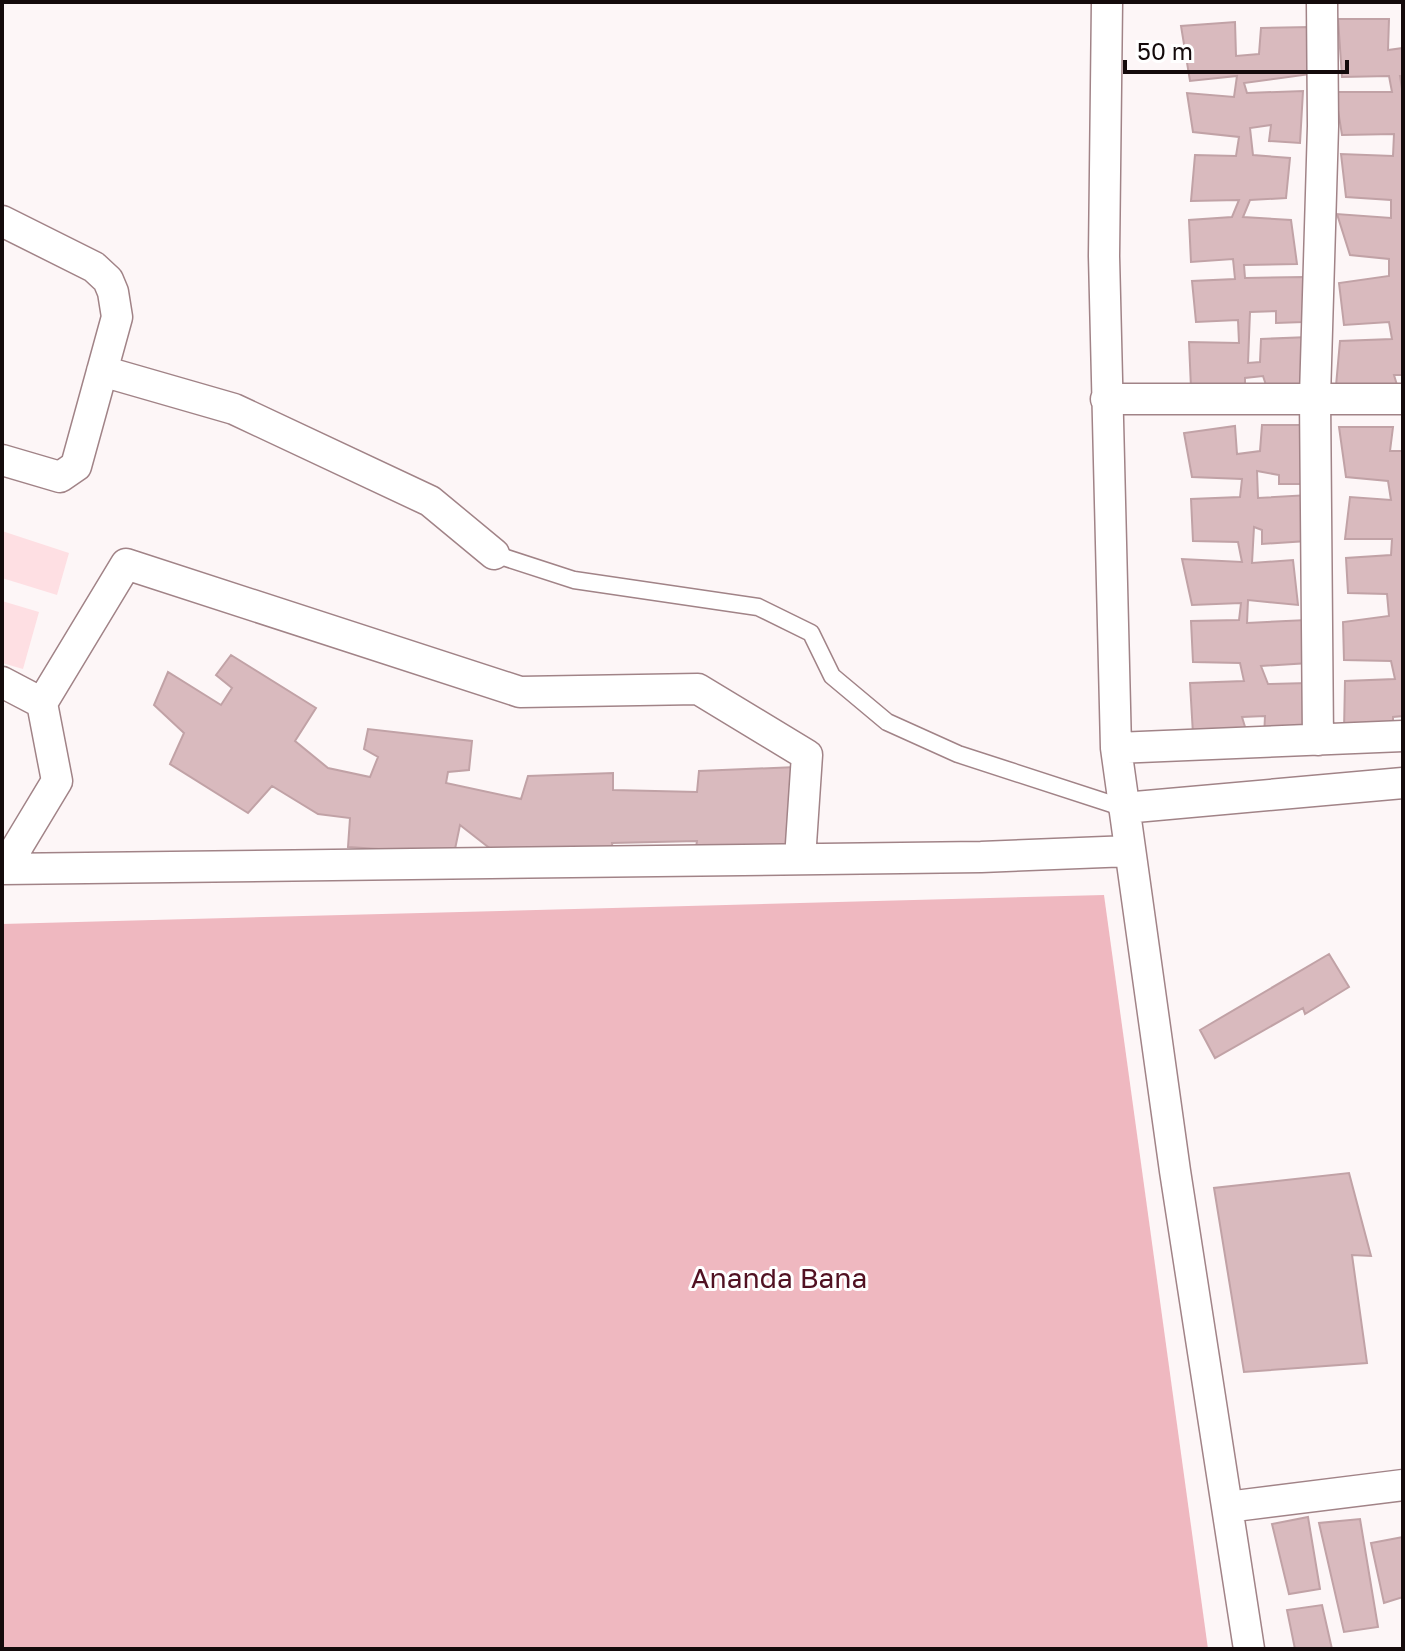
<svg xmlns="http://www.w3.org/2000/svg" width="1405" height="1651" viewBox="0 0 1405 1651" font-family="'Golos Text',sans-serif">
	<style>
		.green { fill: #fedfe3 }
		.forest { fill: #efb8c0 }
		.building { fill: #d9babe; stroke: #c1a2a6; stroke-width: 2 }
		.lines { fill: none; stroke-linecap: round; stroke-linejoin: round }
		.lane-casing { stroke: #a18387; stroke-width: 19 }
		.street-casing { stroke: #a18387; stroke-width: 33 }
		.lane { stroke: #fff; stroke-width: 16 }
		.street { stroke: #fff; stroke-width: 30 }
		.labels { text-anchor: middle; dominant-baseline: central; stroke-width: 6; stroke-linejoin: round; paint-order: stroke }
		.park-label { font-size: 28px; fill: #511122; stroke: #fff }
	</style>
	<rect width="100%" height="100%" fill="#fdf6f7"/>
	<path class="green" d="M2,531l67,22 -12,42 -55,-17z
		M2,601l37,11 -16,57 -21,-6z"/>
	<path class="forest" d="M1104,895l104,754h-1206v-725z"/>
	<path class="building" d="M1338,19h51l-1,31 15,-2v28h-3l3,19v280h-9l3,10 -61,1 4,-45 52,-2 -3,-17 -45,3 -5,-42 50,-7v-17l-39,-4 -13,-41 54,4v-18l-45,-3 -5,-43 52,2 1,-22 -52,1 -7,-43h57l-3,-16 -47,1z
		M1235,22l1,34 23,-2 2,-26 49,-1 1,47 -67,9 3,10 56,-2 -3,52 -31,-2 2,-16 -21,3 3,27 37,3 -4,40 -36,2 -7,17 48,3 6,44 -53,1 1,13 58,-1v45l-27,1v-12l-26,1 -2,51 12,-1 1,-23 48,-2 -3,54 -39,-3 -4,-12 -18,2v10h-54l-2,-46 50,1 -1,-23 -42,2 -4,-41 43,-2 -2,-20 -42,3 -2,-42 43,-3 7,-17 -48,1 4,-46 41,1 3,-19 -46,-5 -6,-39 47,4 3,-21 -47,5 -9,-55z
		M1262,425h45l1,59h-29v-9l-22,-4 1,27 51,-3 -2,46 -45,3v-14l-8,-3 -2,36 41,-3 5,45 -50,-5 -1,23 60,-3 2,43 -48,3 7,18 40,-1 1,48 -45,6 1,-21 -23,1 4,13 -53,4 -3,-51 54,-2 -4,-18 -47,-1 -2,-41 48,-1 2,-17 -49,2 -10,-46 60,3 -4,-20 -45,-1 -2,-42 49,-2 2,-18 -50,-2 -8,-44 51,-7 2,28 23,-3z
		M1339,427h54l-3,24h13v265l-10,1v10l-49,4 1,-50 50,-2 -4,-18 -47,-1 -1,-38 46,-6 -2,-22 -39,-1 -2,-35 45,-3 1,-16h-47l5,-42 41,3 -3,-19 -42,-4z
		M231,655l85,53 -21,33 33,27 42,9 8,-20 -14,-8 4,-20 104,12 -3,29 -21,2 -2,11 75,16 7,-23 85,-3v17l84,2 2,-21 97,-4 -4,82 -97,5 2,-13 -85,2 1,11 -121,-4 -32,-25 -6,29 -106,-7 2,-29 -32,-4 -46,-28 -24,27 -78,-49 14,-31 -30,-28 14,-33 53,33 11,-17 -16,-13z
		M1329,954l20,33 -44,27 -2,-6 -88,50 -15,-28z
		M1349,1173l22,83 -19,-1 15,108 -123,9 -30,-184z
		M1308,1517l12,72 -31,5 -17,-70z
		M1360,1519l18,108 -34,5 -25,-109z
		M1403,1537v60l-19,6 -13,-60z
		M1322,1605l10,44h-37l-8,-39z"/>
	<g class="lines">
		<g class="lane-casing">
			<path id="lane" d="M494,554l80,26 184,27 53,26 21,43 55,46 71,32 166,54"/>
		</g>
		<g class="street-casing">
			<path id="street" d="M1107,2l-3,254 12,492 59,423 74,478
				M2,221l92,46 14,13 5,12 4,25 -41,149 -16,11 -58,-17
				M102,371l132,38 196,92 64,53
				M1106,399h297
				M2,682l40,21
				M1318,740l-3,-343 8,-271 -1,-124
				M1116,748l287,-12
				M1124,808l279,-25
				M2,869l979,-12 149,-6
				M4,869l53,-88 -15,-78 84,-139 394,128 178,-3 109,66 -7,104
				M1227,1507l176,-22"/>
		</g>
		<use href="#lane" class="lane"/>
		<use href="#street" class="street"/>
	</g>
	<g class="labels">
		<g class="park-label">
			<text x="779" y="1277">Ananda Bana</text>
		</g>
	</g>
	<rect width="1405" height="1651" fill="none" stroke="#140a0b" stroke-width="8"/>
	<path d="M1125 60v12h222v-12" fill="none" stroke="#140a0b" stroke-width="4"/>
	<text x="1137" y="60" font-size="24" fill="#140a0b" stroke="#ffffff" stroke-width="6" paint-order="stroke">50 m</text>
</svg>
